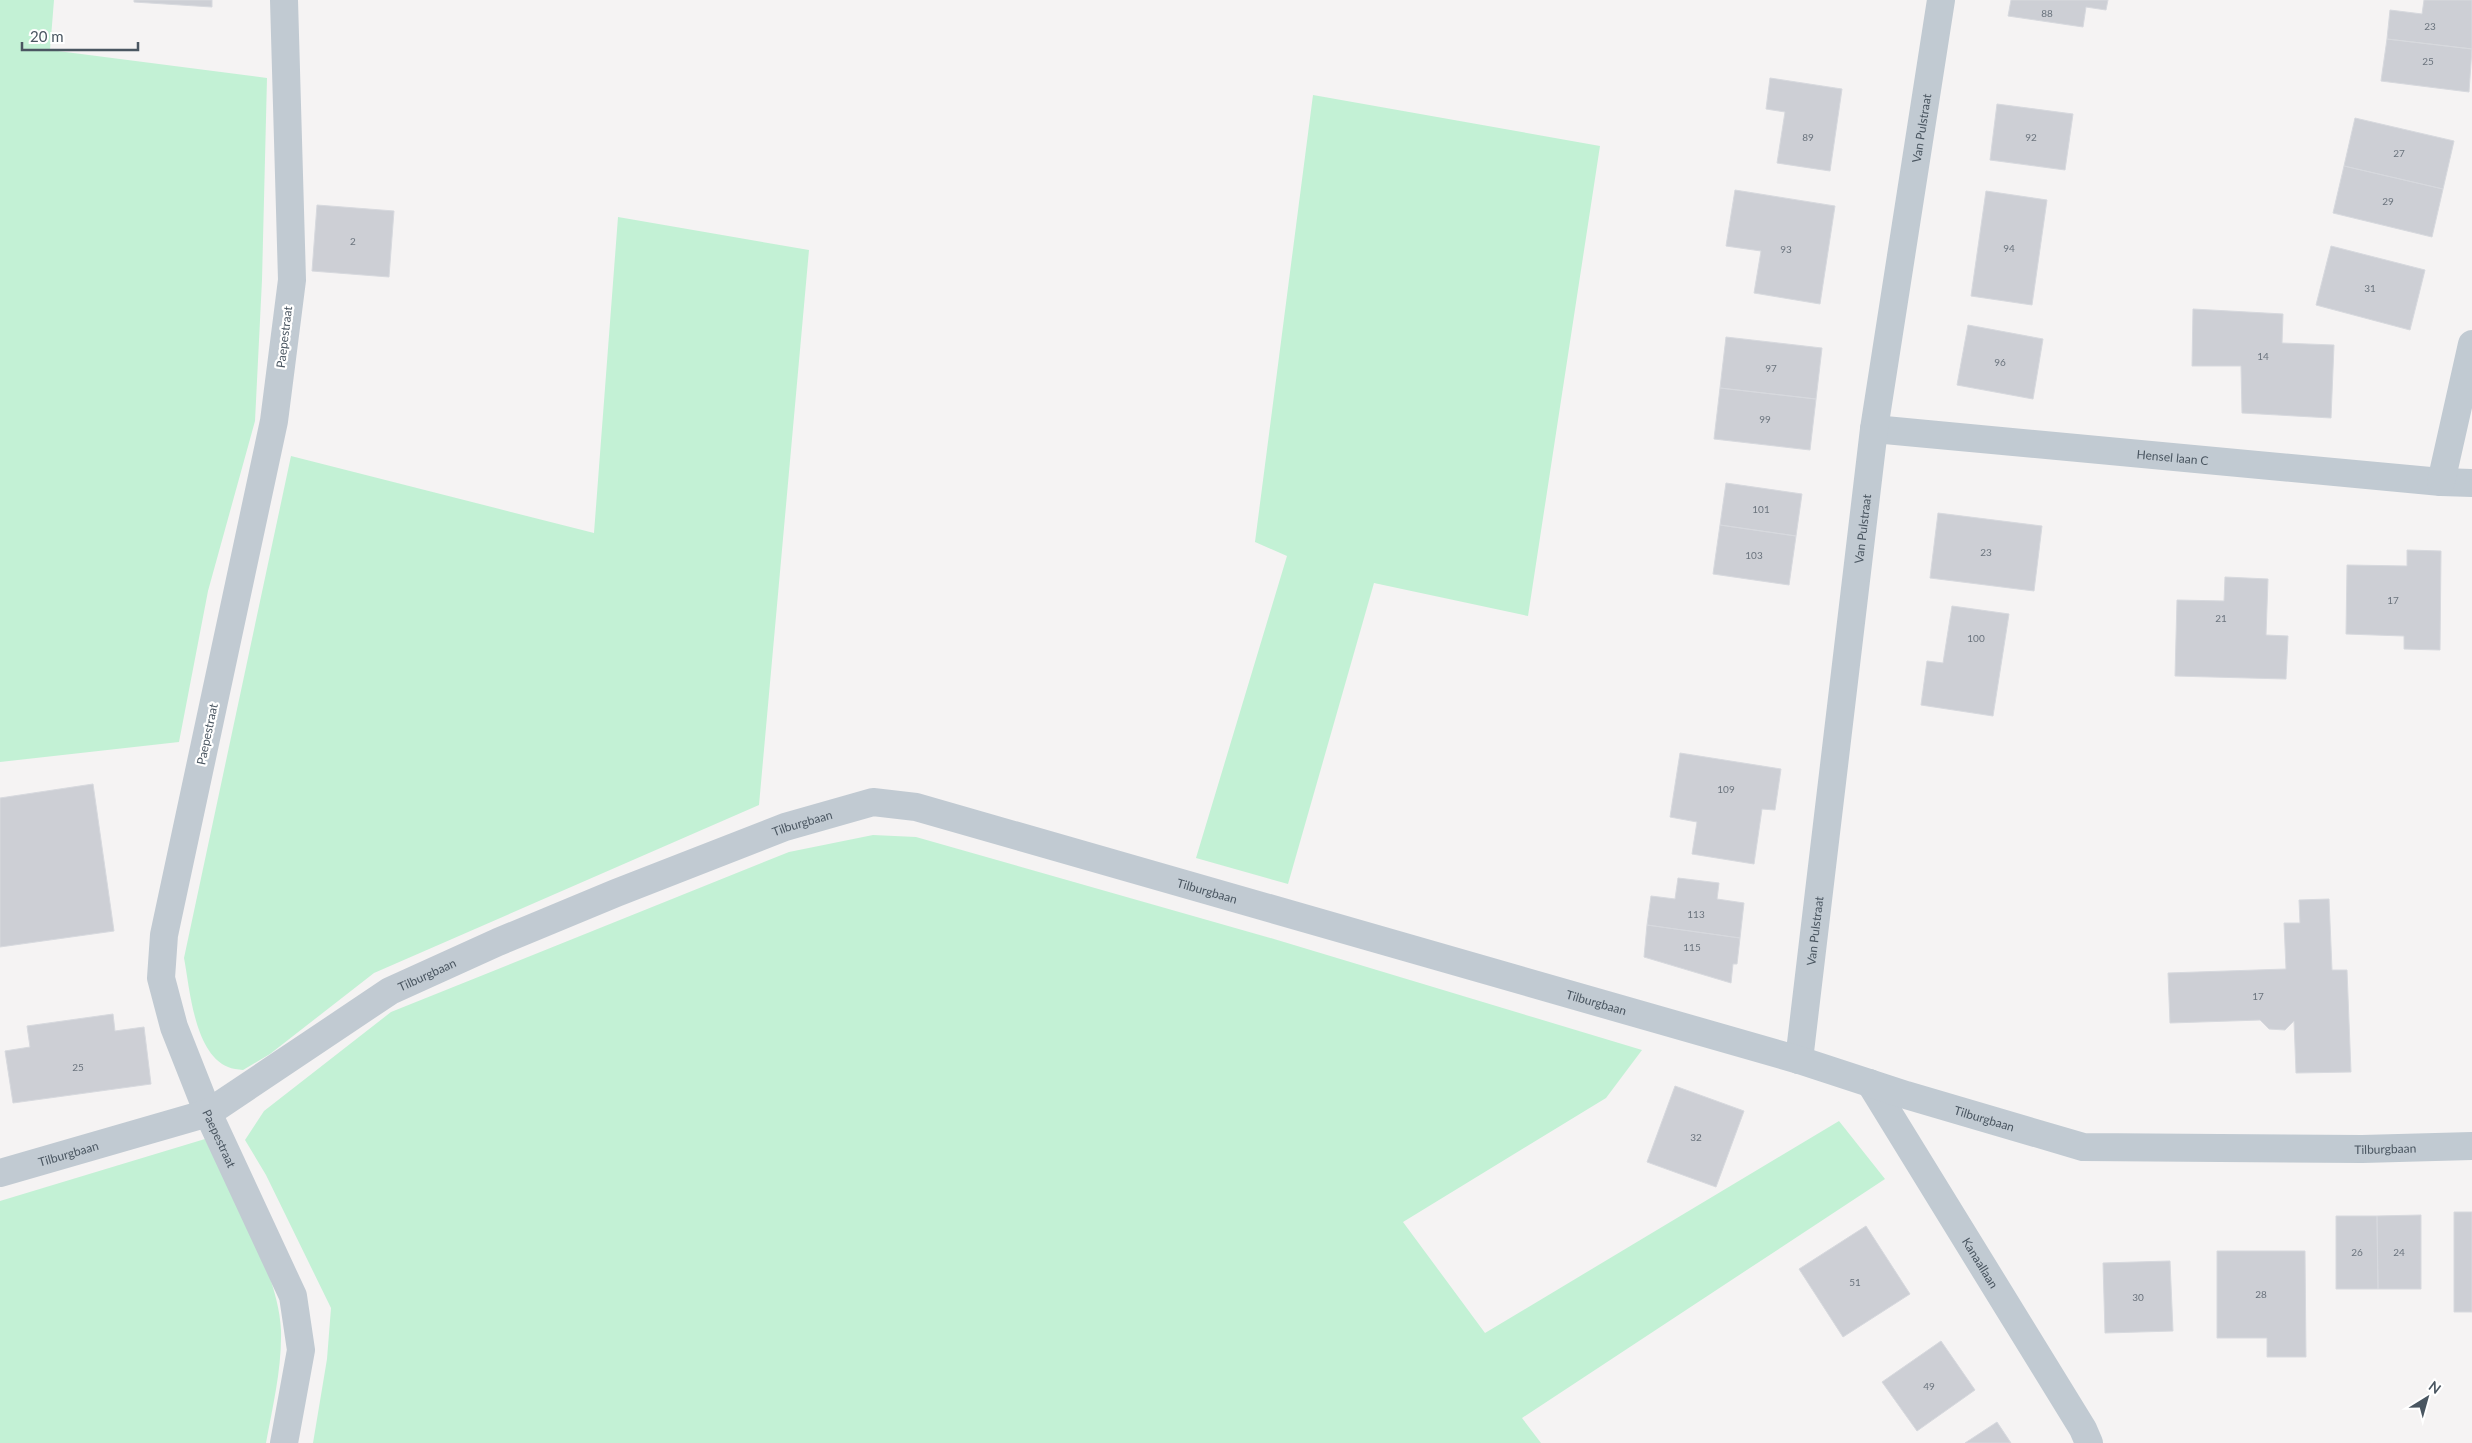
<svg xmlns="http://www.w3.org/2000/svg" width="2472" height="1443" viewBox="0 0 2472 1443" font-family="Lato,sans-serif">
	<style>
		.green { fill: #c3f1d5 }
		.building { fill: #cdcfd5; stroke: #d7d9de }
		.lines { fill: none; stroke-linecap: round; stroke-linejoin: round }
		.minor { stroke: #c1cad2; stroke-width: 28 }
		.labels { text-anchor: middle; dominant-baseline: central; stroke-width: 4.5; stroke-linejoin: round; paint-order: stroke }
		.number-label { font-size: 10px; fill: #6b747e }
		.street-label { font-size: 12px; fill: #4a5661; stroke: #fff }
	</style>
	<rect width="100%" height="100%" fill="#f5f3f3"/>
	<path class="green" d="M0,0h54l-4,50 217,28 -5,202 -7,141 -47,170 -29,151 -179,20z
		M1313,95l287,51 -72,470 -154,-33 -86,301 -92,-26 91,-302 -32,-14z
		M618,217l191,33 -50,555 -385,168 -104,81 -27,16c-5,-1 -11,-1 -15,-3 -34,-14 -38,-78 -44,-109l107,-502 303,77z
		M873,835l43,2 358,102 368,111 -36,48 -203,124 82,111 354,-212 46,58 -363,239 19,25h-1228l14,-84 4,-51 -65,-133 -21,-35 19,-29 127,-99 398,-160z
		M205,1139c26,55 73,131 76,191 1,38 -8,75 -15,113h-266v-242z"/>
	<path class="building" d="M134,0h78v7l-78,-5z
		M2011,0h97l-2,10 -20,-3 -3,20 -75,-11z
		M2424,0h48v49l-85,-10 3,-29 32,4z
		M2387,39l85,10 -3,43 -88,-11z
		M1770,78l72,11 -12,82 -53,-8 8,-51 -19,-3z
		M1997,104l76,10 -8,56 -75,-10z
		M2355,118l99,23 -11,48 -99,-23z
		M2344,166l99,23 -11,48 -99,-24z
		M1735,190l100,16 -15,98 -66,-11 7,-42 -35,-5z
		M1986,191l61,9 -15,105 -61,-9z
		M317,205l77,6 -5,66 -77,-6z
		M2331,246l94,24 -15,60 -94,-25z
		M2193,309l90,5 -1,29 52,2 -3,73 -89,-5 -1,-47h-49z
		M1968,325l75,14 -10,60 -76,-14z
		M1726,337l96,11 -6,51 -96,-11z
		M1720,388l96,11 -6,51 -96,-11z
		M1726,483l76,11 -6,42 -76,-11z
		M1938,513l104,13 -8,65 -104,-13z
		M1720,525l76,11 -7,49 -76,-11z
		M2407,550l34,1 -1,99 -36,-1v-13l-58,-2 1,-69 60,1z
		M2225,577l43,2 -2,56 22,1 -2,43 -111,-3 2,-76 47,1z
		M1952,606l57,8 -16,102 -72,-11 6,-44 16,2z
		M1680,753l101,16 -6,41 -13,-1 -8,55 -62,-10 5,-32 -27,-5z
		M93,784l21,147 -114,16v-149z
		M1678,878l41,5 -2,16 27,4 -4,35 -93,-13 4,-29 24,3z
		M2329,899l3,71h15l4,102 -55,1 -2,-52 -9,9 -16,-1 -9,-9 -90,3 -2,-50 118,-4 -2,-46h16l-1,-23z
		M1647,925l93,13 -3,26h-4l-2,19 -87,-26z
		M113,1014l2,17 29,-4 7,57 -138,19 -8,-52 25,-4 -3,-21z
		M1675,1086l69,25 -28,76 -69,-25z
		M2454,1212h18v100h-18z
		M2421,1215v74h-43l-1,-73z
		M2336,1216h41l1,73h-42z
		M1866,1226l44,68 -67,43 -44,-68z
		M2217,1251h88l1,106h-39v-19h-50z
		M2170,1261l3,70 -68,2 -2,-70z
		M1941,1341l34,49 -58,41 -35,-49z
		M1997,1422l14,21h-46z"/>
	<g class="lines">
		<g class="minor">
			<path id="s1" d="M284,0l8,280 -18,141 -110,514 -3,43 13,49 34,86 85,183 8,54 -17,93"/>
			<path id="s2" d="M1874,429l567,53 31,1"/>
			<path d="M2441,482l31,-138"/>
			<path id="s3" d="M1799,1060l75,-631 67,-429"/>
			<path id="s4" d="M1870,1083l213,346 6,14"/>
			<path id="s5" d="M0,1173l208,-60 182,-122 108,-49 118,-49 169,-66 88,-25 43,5 883,253 107,35 177,52 279,2 110,-3"/>
		</g>
	</g>
	<g class="labels">
		<g class="number-label">
			<text x="2047" y="13">88</text>
			<text x="2430" y="26">23</text>
			<text x="2428" y="61">25</text>
			<text x="1808" y="137">89</text>
			<text x="2031" y="137">92</text>
			<text x="2399" y="153">27</text>
			<text x="2388" y="201">29</text>
			<text x="353" y="241">2</text>
			<text x="2009" y="248">94</text>
			<text x="1786" y="249">93</text>
			<text x="2370" y="288">31</text>
			<text x="2263" y="356">14</text>
			<text x="2000" y="362">96</text>
			<text x="1771" y="368">97</text>
			<text x="1765" y="419">99</text>
			<text x="1761" y="509">101</text>
			<text x="1986" y="552">23</text>
			<text x="1754" y="555">103</text>
			<text x="2393" y="600">17</text>
			<text x="2221" y="618">21</text>
			<text x="1976" y="638">100</text>
			<text x="1726" y="789">109</text>
			<text x="1696" y="914">113</text>
			<text x="1692" y="947">115</text>
			<text x="2258" y="996">17</text>
			<text x="78" y="1067">25</text>
			<text x="1696" y="1137">32</text>
			<text x="2357" y="1252">26</text>
			<text x="2399" y="1252">24</text>
			<text x="1855" y="1282">51</text>
			<text x="2261" y="1294">28</text>
			<text x="2138" y="1297">30</text>
			<text x="1929" y="1386">49</text>
		</g>
		<g class="street-label">
			<text stroke="none"><textPath href="#s3" startOffset="940">Van Pulstraat</textPath></text>
			<text transform="translate(284 337) rotate(-83)">Paepestraat</text>
			<text stroke="none"><textPath href="#s2" startOffset="300">Hensel laan C</textPath></text>
			<text stroke="none"><textPath href="#s3" startOffset="535">Van Pulstraat</textPath></text>
			<text transform="translate(207 734) rotate(-78)">Paepestraat</text>
			<text stroke="none"><textPath href="#s5" startOffset="881">Tilburgbaan</textPath></text>
			<text stroke="none"><textPath href="#s5" startOffset="1301">Tilburgbaan</textPath></text>
			<text stroke="none"><textPath href="#s3" startOffset="130">Van Pulstraat</textPath></text>
			<text stroke="none"><textPath href="#s5" startOffset="476">Tilburgbaan</textPath></text>
			<text stroke="none"><textPath href="#s5" startOffset="1706">Tilburgbaan</textPath></text>
			<text stroke="none"><textPath href="#s5" startOffset="2111">Tilburgbaan</textPath></text>
			<text stroke="none"><textPath href="#s1" startOffset="1162">Paepestraat</textPath></text>
			<text stroke="none"><textPath href="#s5" startOffset="2516">Tilburgbaan</textPath></text>
			<text stroke="none"><textPath href="#s5" startOffset="71">Tilburgbaan</textPath></text>
			<text stroke="none"><textPath href="#s4" startOffset="211">Kanaallaan</textPath></text>
		</g>
	</g>
	<g transform="translate(2427 1398) rotate(37)" stroke="#ffffff" stroke-width="4" paint-order="stroke">
	<path d="M0-4L9 19L0 12L-9 19Z" fill="#4a5661"/>
	<text y="-8" font-size="14" font-weight="bold" text-anchor="middle" fill="#4a5661">N</text>
	</g>
	<path d="M22 42v8h116v-8" fill="none" stroke="#4a5661" stroke-width="2.5"/>
	<text x="30" y="42" font-size="15" fill="#4a5661" stroke="#ffffff" stroke-width="4" paint-order="stroke">20 m</text>
</svg>
